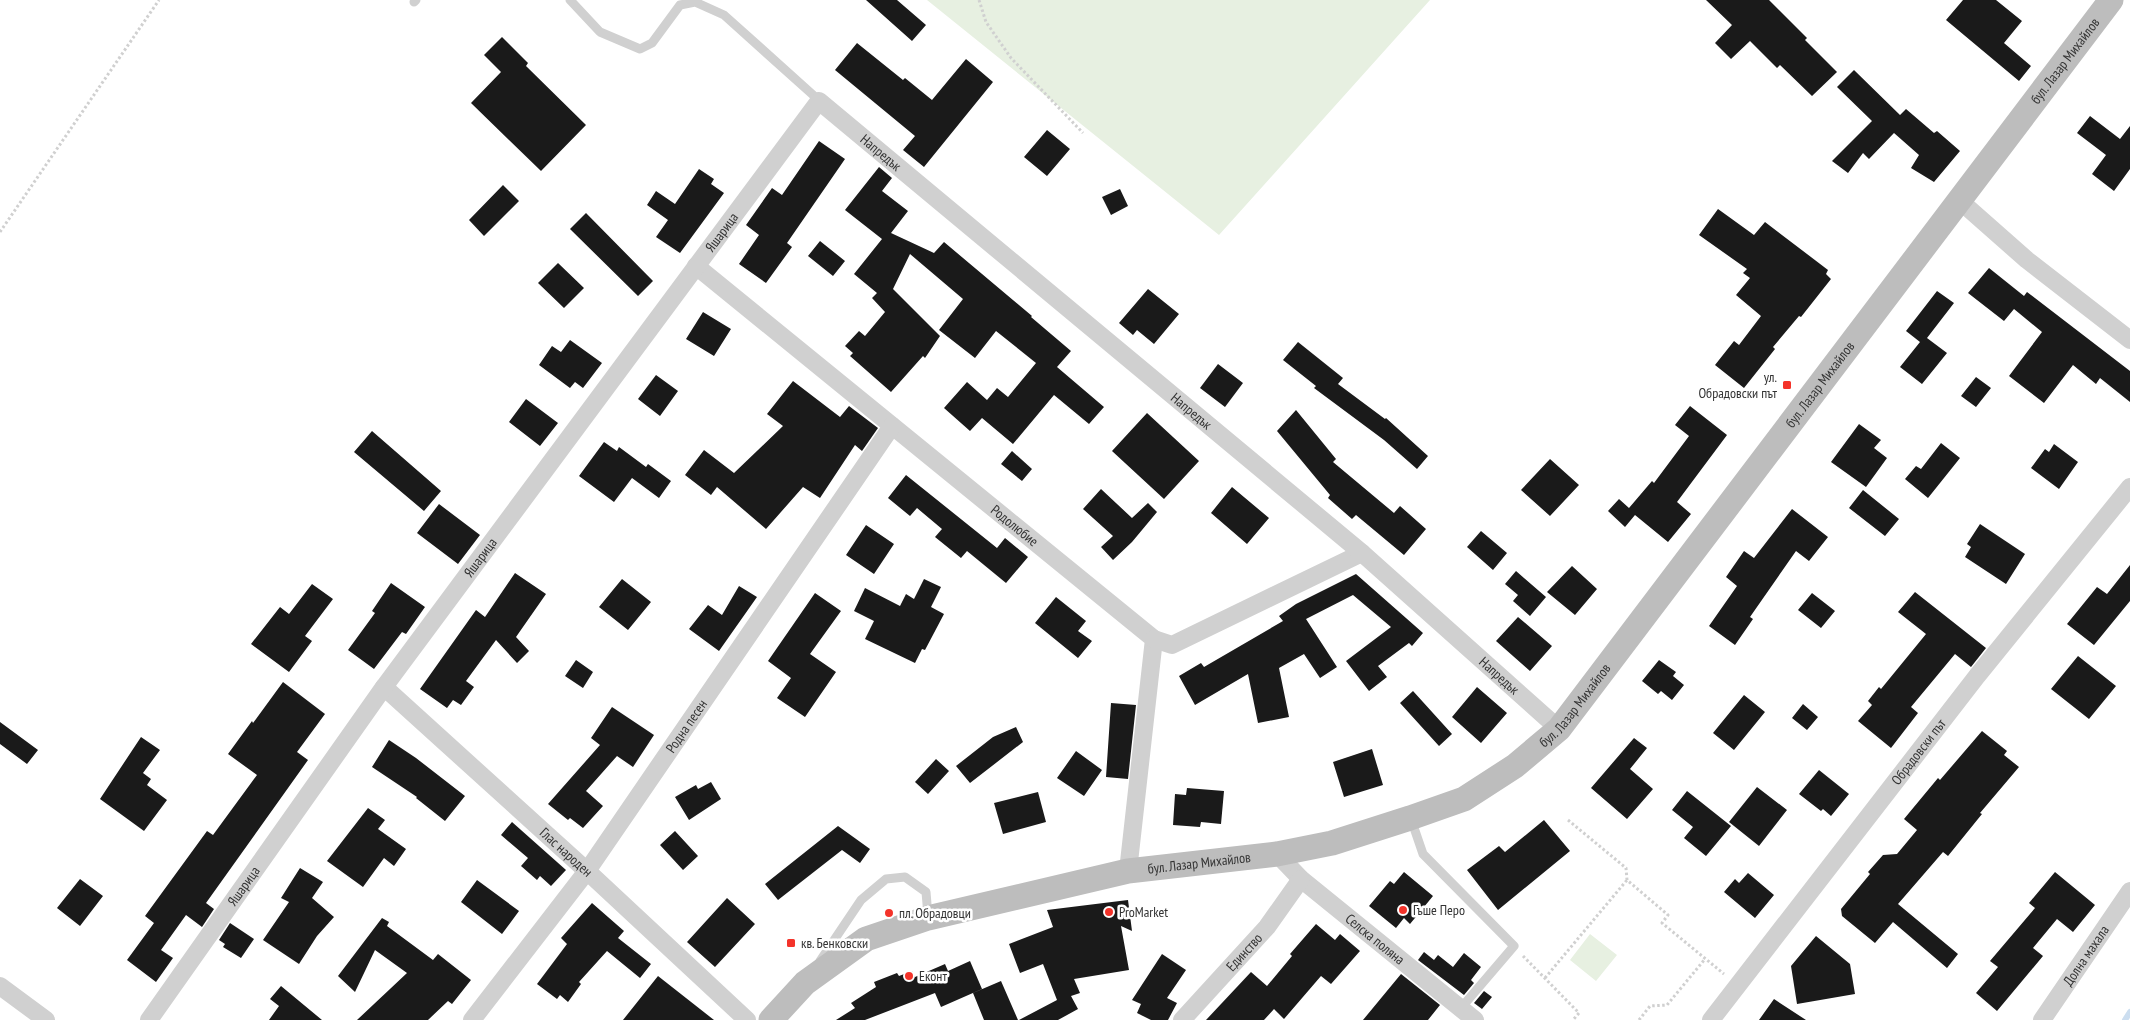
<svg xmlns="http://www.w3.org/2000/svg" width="2130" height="1020" viewBox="0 0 2130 1020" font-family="'PT Sans Narrow',sans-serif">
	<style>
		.green { fill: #e7f0e1 }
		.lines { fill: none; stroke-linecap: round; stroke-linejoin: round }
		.stream { stroke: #ccdef0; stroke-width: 6 }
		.building { fill: #1a1a1a }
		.path { stroke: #d0d0d0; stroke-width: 3; stroke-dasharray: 2.5 2.5; stroke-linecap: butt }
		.lane { stroke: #d0d0d0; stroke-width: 9 }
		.street { stroke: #d0d0d0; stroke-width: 18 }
		.secondary { stroke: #bdbdbd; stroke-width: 25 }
		.poi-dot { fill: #f4332a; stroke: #fff; stroke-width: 2 }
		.labels { text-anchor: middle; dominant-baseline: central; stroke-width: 5; stroke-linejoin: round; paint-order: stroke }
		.street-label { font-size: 14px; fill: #333; stroke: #fff }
		.poi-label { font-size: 14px; fill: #333; stroke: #fff; text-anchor: start }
	</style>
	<rect width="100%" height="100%" fill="#fff"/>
	<path class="green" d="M927,0h503l-211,235z
		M1590,934l27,21 -21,26 -26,-21z"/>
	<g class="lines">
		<path class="stream" d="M2125,1020l5,-8"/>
	</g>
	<path class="building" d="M866,0h31l29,25 -14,16z
		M1706,0h63l38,38 -2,2 32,32 -25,24 -32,-31 -3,3 -27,-27 -19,18 -16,-16 17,-18z
		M1963,0h33l26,21 -18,22 27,23 -12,15 -73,-61z
		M502,37l26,26 -2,3 60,59 -45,46 -70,-68 30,-31 -17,-17z
		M857,43l46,37 2,-2 27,22 34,-41 27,23 -69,85 -21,-17 12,-14 -80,-66z
		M1854,70l46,45 6,-6 28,24 3,-2 23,20 -26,31 -23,-14 8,-13 -25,-22 -25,26 -6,-6 -15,20 -16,-12 40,-40 -35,-34z
		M2090,116l30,23 10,-13v43l-16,22 -22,-17 14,-19 -29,-22z
		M1047,130l23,19 -23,27 -23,-19z
		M819,141l26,18 -58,84 5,4 -26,36 -27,-19 20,-29 -13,-10 26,-37 10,7z
		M879,167l13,11 -10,13 26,20 -17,22 43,20 10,-11 88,74 -1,1 40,34 -14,16 47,40 -15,17 -35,-29 -41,49 -31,-26 -12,13 -26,-23 23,-26 20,18 10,-12 11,9 28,-34 -40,-32 -21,27 -36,-28 24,-31 -53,-45 -17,35 47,47 -15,22 -2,-2 -32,36 -41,-36 3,-3 -8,-7 14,-15 6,5 20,-24 -13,-14 5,-5 -23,-19 28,-35 -37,-29z
		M699,169l15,10 -3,5 13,9 -44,60 -24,-16 12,-17 -21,-15 9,-14 19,13z
		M503,185l16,16 -35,35 -15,-16z
		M1120,189l8,17 -17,9 -9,-18z
		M1718,209l36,26 11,-13 63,48 -2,4 5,5 -30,38 -2,-1 -26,31 2,2 -31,39 -29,-23 19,-24 5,4 22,-29 -25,-21 14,-17 -7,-5 4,-4 -48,-34z
		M586,213l67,68 -15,15 -68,-67z
		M820,241l25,20 -12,15 -25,-20z
		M558,263l26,25 -20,20 -26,-25z
		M1989,268l35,28 3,-4 103,79v31l-30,-24 -4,6 -23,-19 -29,38 -35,-27 33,-44 -28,-23 -10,12 -36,-28z
		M1148,289l31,25 -25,30 -17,-14 -4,5 -14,-12z
		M1937,291l17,12 -27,35 20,15 -25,31 -22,-17 20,-25 -14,-11z
		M703,312l28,17 -17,27 -28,-17z
		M570,340l32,23 -19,25 -8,-6 -5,6 -31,-23 13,-19 9,6z
		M1298,342l45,36 -5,6 47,35 1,-1 42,38 -11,13 -33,-29 -70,-52 2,-2 -33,-26z
		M1218,364l25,19 -18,24 -25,-19z
		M656,375l22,16 -18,25 -22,-17z
		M1976,377l15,11 -15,19 -15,-11z
		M793,381l47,36 9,-11 29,22 -16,23 -7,-6 -35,53 -17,-11 -37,42 -49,-42 -6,8 -26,-20 19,-25 30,23 49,-47 -16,-12z
		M526,399l32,24 -18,23 -31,-24z
		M1690,406l37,29 -50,67 14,12 -23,28 -33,-27 -10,12 -17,-16 11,-12 10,9 23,-27 2,2 35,-47 -14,-11z
		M1296,410l40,49 -3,3 61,51 6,-7 26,23 -22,26 -48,-40 -4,4 -24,-21 2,-3 -53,-64z
		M1147,413l52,48 -35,38 -52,-48z
		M1859,424l22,16 -7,8 13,10 -21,29 -35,-25z
		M372,431l69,60 -17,20 -70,-59z
		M604,442l13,9 2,-4 27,20 2,-3 23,17 -12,17 -27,-20 -18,24 -35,-26z
		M1941,443l19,15 -32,40 -23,-19 11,-13 5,3z
		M2054,444l24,18 -19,27 -28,-21 14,-19 4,3z
		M1012,451l20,18 -10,12 -21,-17z
		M1550,459l29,26 -29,31 -29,-26z
		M906,475l91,73 8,-10 23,19 -22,26 -39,-32 -6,7 -26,-21 7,-8 -25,-21 -7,8 -22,-18z
		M1232,487l37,31 -22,26 -36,-31z
		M1101,489l31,29 16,-15 9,9 -25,30 -19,18 -12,-13 12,-11 -30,-27z
		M1863,490l36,29 -14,17 -36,-28z
		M439,504l41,31 -22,29 -41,-31z
		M1792,509l36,28 -19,24 -13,-10 -46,66 3,2 -18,26 -26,-19 28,-40 -11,-9 18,-26 10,7z
		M1980,524l45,30 -19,30 -41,-27 6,-10 -4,-3z
		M866,525l28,19 -20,30 -28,-19z
		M1481,531l26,22 -14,17 -26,-23z
		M2130,565v36l-36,44 -27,-21 30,-37 10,7z
		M1572,566l25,23 -22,26 -28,-23z
		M1516,571l30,26 -16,19 -17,-15 5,-6 -13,-11z
		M515,573l31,21 -30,43 13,14 -12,12 -21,-23 -30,41 8,6 -13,18 -8,-5 -6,8 -27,-19 56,-79 9,7z
		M1356,574l67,59 -11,13 -3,-3 -31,23 9,11 -18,14 -23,-30 45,-34 -38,-32 -47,24 31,48 -17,11 -16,-24 -25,14 10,49 -31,6 -10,-49 -53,31 -16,-29 22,-13 3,4 79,-46 -4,-5 17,-12z
		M622,579l29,23 -23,28 -29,-23z
		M924,579l17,8 -10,20 13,7 -19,36 -3,-1 -7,14 -50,-24 9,-18 -20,-10 11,-23 35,18 6,-12 8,5z
		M391,583l34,24 -19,27 -4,-2 -28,37 -26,-19 27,-37 -3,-2z
		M312,584l21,15 -28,37 7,5 -23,31 -38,-28 29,-37 9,7z
		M739,586l18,11 -38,54 -30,-22 19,-24 14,10z
		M1915,592l71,56 -15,19 -16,-13 -44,53 7,6 -27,35 -33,-27 14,-16 -4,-4 11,-14 2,2 45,-55 -28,-22z
		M815,593l26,18 -31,43 26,18 -31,45 -28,-19 14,-20 -23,-17z
		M1812,593l23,18 -14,17 -23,-18z
		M1056,597l30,24 -8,10 14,10 -14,17 -43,-35z
		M1518,617l34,29 -22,25 -34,-30z
		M2078,656l38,30 -27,33 -38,-30z
		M576,660l17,12 -10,16 -18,-12z
		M1659,660l17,12 -3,4 11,9 -12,15 -11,-9 -3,3 -16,-13z
		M283,682l42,32 -28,38 11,8 -102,143 8,6 -12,18 -16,-12 -25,35 12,8 -17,24 -29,-22 27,-37 -9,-7 62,-85 6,4 44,-60 -29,-21 24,-33 1,2z
		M1477,687l30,26 -26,30 -29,-26z
		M1413,691l39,43 -13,12 -39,-43z
		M1744,695l21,17 -31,38 -21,-17z
		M1111,703l25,2 -8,74 -22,-2z
		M1803,704l15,13 -11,13 -15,-12z
		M612,707l42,28 -21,32 -16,-11 -31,35 17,15 -20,22 -13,-10 -2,2 -20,-16 52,-59 -9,-7z
		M0,722l38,28 -11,14 -27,-20z
		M1016,727l7,15 -53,41 -14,-17 37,-29z
		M1982,731l25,20 -3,4 15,12 -39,46 2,1 -34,42 -5,-4 -45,52 60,50 -11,14 -54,-46 -18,21 -33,-27 -1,-7 29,-35 -2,-2 15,-17 14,-1 20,-24 -13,-11 34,-41 2,2z
		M141,737l19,13 -17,23 8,6 -4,6 20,15 -23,31 -44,-32z
		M1634,738l13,10 -17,21 23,20 -26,30 -36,-31z
		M389,740l27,18 49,38 -20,25 -29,-23 1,-1 -45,-30z
		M1372,749l11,36 -39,12 -11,-35z
		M1076,751l26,19 -18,26 -27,-18z
		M936,759l13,12 -21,23 -13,-12z
		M1819,770l30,24 -18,22 -8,-7 -2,2 -22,-17z
		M711,782l10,17 -32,21 -14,-23 21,-12 2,4z
		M1757,787l30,23 -28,36 -30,-24z
		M1187,788l37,3 -3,33 -20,-2 -1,5 -27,-2 2,-31 11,1z
		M1687,791l44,35 -25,30 -22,-18 9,-11 -21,-17z
		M1038,792l8,30 -43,12 -9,-31z
		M368,808l17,12 -7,9 28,20 -12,17 -10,-8 -21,29 -36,-26z
		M1544,820l26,31 -72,59 -31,-40 32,-24 6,6z
		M512,822l54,48 -15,16 -11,-10 -3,4 -16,-14 7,-8 -27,-23z
		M838,826l32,23 -10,14 -18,-13 -64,50 -13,-16z
		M675,831l23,25 -15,14 -23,-25z
		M300,868l23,14 -11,16 22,19 -17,19 -18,28 -36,-24 26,-38 -8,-4z
		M1404,872l29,24 -23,28 -6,-6 -8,10 -27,-22 21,-25 4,3z
		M2055,872l40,33 -22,27 -16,-13 -24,29 10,8 -46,55 -21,-18 22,-26 -8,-6 45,-53 -6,-5z
		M1748,873l26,22 -19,23 -31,-26 11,-13 4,4z
		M80,879l23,17 -23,30 -23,-18z
		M477,880l42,31 -17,23 -41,-32z
		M727,898l28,26 -40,43 -28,-25z
		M1128,900l4,31 -11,-5 8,44 -55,9 6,14 -9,3 7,13 -20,11h-39l38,-20 -14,-36 -23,9 -11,-29 44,-17 -6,-17z
		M592,903l32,28 -6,7 33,26 -11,14 -33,-27 -28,31 2,2 -13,18 -8,-7 -3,4 -20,-15 30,-40 -6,-6z
		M382,918l7,4 -2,4 46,34 5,-6 33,26 -19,24 -4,-3 -20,19h-71l50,-47 -32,-23 -20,42 -17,-16z
		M230,923l24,16 -13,19 -18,-11 2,-3 -6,-4z
		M1316,924l19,16 5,-6 20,17 -29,33 -10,-8 -37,43 -10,-10 -10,11h-58l45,-48 16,14 25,-30 -2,-2z
		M1816,936l34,28 5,30 -58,10 -6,-38z
		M1424,952l10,8 4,-5 15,12 11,-14 17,14 -10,13 3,3 -10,12 -46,-35z
		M1162,954l24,16 -19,28 10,5 -9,17h-17l-14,-7 4,-9 -9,-4z
		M970,961l12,28 -41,18 -6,-14 -70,27h-29l19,-12 -4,-5 25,-16 -2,-5 23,-9 2,3 13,-5 3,6 30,-13 3,7z
		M1401,974l39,31 -12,15h-65z
		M658,976l56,44h-91z
		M1001,981l17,39h-34l-11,-27z
		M281,986l41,34h-53l10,-14 -9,-7z
		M1484,991l8,6 -10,12 -8,-6z
		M1774,999l32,21h-47z"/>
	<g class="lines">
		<path class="path" d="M979,0l7,22 25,36 72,75
			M0,232l159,-232
			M1568,820l58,48 1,12 41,35 -6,8 62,51
			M1523,956l56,57 -6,7
			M1545,978l82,-98
			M1639,1020l11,-14 17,-1 38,-46"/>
		<path class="lane" d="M570,0l30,32 40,17 12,-6 28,-38 15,-3 29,13 98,88
			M414,2l2,-2
			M1411,819l12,35 91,92 -53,62
			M820,961l41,-61 25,-21 19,-2 21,15 2,24"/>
		<g class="street">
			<path d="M1959,200l68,60 103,80"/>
			<path id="s1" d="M696,266l458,373 -26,232"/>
			<path d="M1154,639l18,6 190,-92"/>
			<path id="s2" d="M384,687l203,184 160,149"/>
			<path id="s3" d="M1277,854l24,25 174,141"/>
			<path d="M0,986l46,34"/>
			<path id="s4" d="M149,1020l235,-333 435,-586 543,452 197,176"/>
			<path id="s5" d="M472,1020l115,-149 305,-445"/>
			<path id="s6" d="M1182,1020l85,-93 34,-48"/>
			<path id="s7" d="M1711,1020l266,-344 153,-189"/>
			<path id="s8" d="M2042,1020l88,-129"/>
		</g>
		<path class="secondary" id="s9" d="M771,1020l34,-37 61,-44 62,-21 200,-47 149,-17 55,-11 78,-25 54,-19 51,-33 44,-37 552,-729"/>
	</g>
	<g class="poi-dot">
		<rect x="1782" y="380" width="10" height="10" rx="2.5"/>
		<circle cx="1403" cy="910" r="5"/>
		<circle cx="1109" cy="912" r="5"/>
		<circle cx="889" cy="913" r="5"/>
		<rect x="786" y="938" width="10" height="10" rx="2.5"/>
		<circle cx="909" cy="976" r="5"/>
	</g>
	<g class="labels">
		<g class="street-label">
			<text stroke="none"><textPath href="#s9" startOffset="1698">бул. Лазар Михайлов</textPath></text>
			<text stroke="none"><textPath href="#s4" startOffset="1218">Напредък</textPath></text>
			<text stroke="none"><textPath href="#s4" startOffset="974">Яшарица</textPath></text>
			<text stroke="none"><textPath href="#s9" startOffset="1292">бул. Лазар Михайлов</textPath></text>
			<text stroke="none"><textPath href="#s4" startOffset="1622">Напредък</textPath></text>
			<text stroke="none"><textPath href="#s1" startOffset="411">Родолюбие</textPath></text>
			<text stroke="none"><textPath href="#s4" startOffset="569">Яшарица</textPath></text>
			<text stroke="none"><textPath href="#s4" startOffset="2028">Напредък</textPath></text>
			<text stroke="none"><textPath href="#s9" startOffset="888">бул. Лазар Михайлов</textPath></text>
			<text stroke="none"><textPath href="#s5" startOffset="364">Родна песен</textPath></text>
			<text stroke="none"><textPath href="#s7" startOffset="339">Обрадовски път</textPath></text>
			<text stroke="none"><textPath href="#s2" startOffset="246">Глас народен</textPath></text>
			<text stroke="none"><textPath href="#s9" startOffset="468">бул. Лазар Михайлов</textPath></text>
			<text stroke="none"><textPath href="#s4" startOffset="164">Яшарица</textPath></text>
			<text stroke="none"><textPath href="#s3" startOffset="130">Селска поляна</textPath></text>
			<text stroke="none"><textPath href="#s6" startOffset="92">Единство</textPath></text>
			<text stroke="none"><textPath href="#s8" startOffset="78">Долна махала</textPath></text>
		</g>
		<g class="poi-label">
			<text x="1777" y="377" text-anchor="end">ул.<tspan x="1777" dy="16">Обрадовски път</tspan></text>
			<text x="1413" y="910">Гъше Перо</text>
			<text x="1119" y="912">ProMarket</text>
			<text x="899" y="913">пл. Обрадовци</text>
			<text x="801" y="943">кв. Бенковски</text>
			<text x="919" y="976">Еконт</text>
		</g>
	</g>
</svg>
